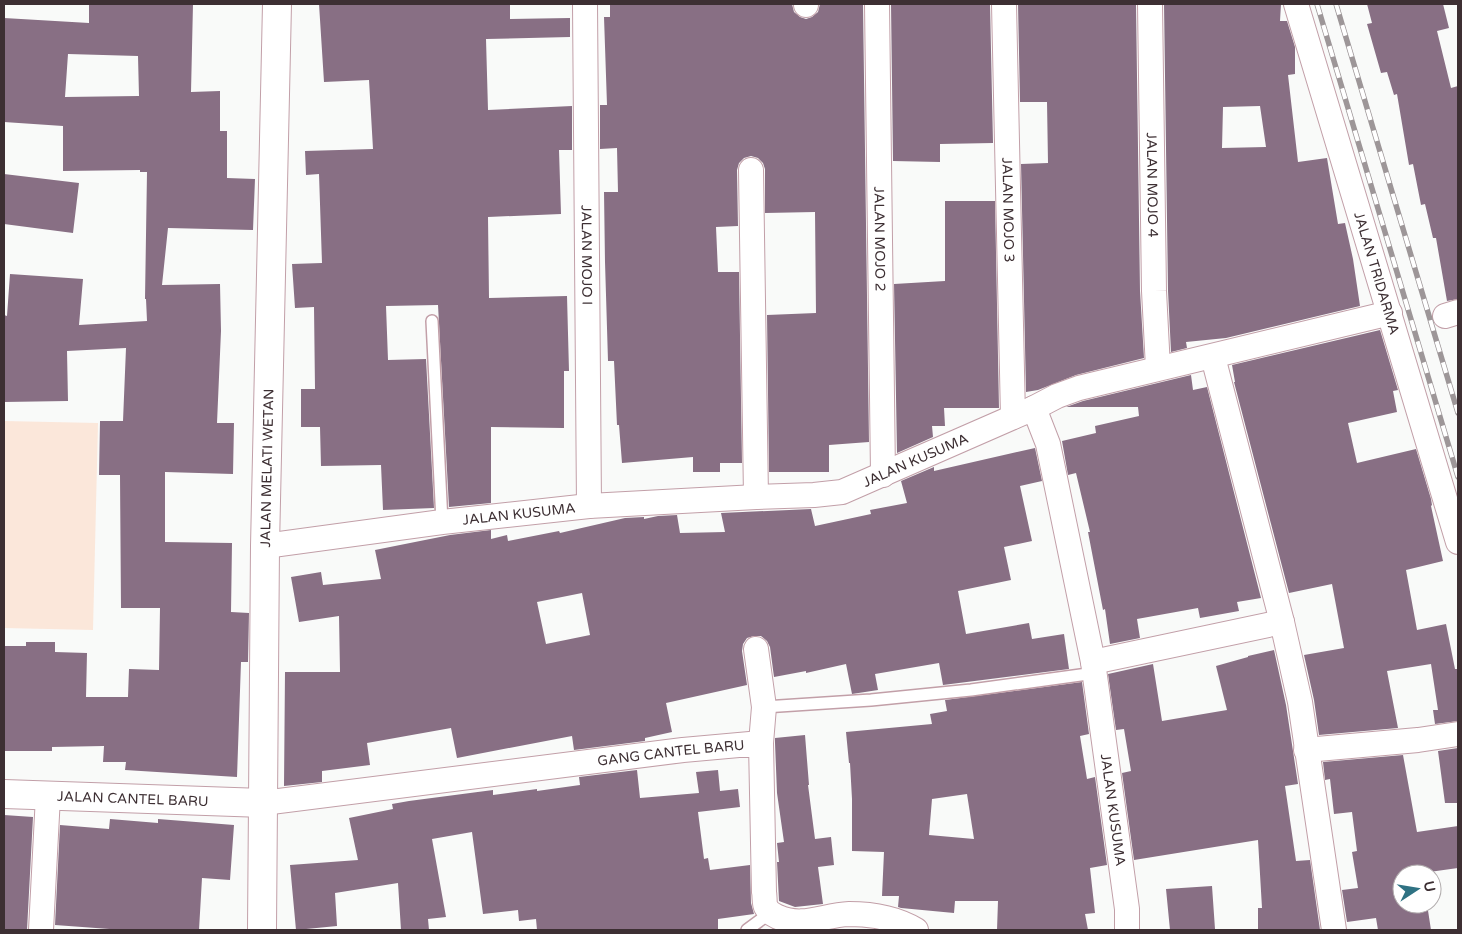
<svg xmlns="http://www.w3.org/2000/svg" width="1462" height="934" viewBox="0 0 1462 934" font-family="'Varela Round',sans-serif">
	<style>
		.green { fill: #fbe7da }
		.building { fill: #886f84; fill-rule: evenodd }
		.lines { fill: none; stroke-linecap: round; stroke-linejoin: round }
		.lane-casing { stroke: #c29fa8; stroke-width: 14 }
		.street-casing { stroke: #c29fa8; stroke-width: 26 }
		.secondary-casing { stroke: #c29fa8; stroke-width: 30 }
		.lane { stroke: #fff; stroke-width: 11 }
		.street { stroke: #fff; stroke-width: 24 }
		.secondary { stroke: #fff; stroke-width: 28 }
		.rail-casing { stroke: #9d9698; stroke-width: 5.5 }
		.rail { stroke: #fff; stroke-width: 4; stroke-dasharray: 11; stroke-linecap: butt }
		.labels { text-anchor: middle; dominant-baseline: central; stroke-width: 5; stroke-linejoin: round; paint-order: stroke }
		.street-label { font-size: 14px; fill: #3d2f33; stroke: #fff }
	</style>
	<rect width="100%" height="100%" fill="#f9faf9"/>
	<path class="green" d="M4,421l94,2 -5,207 -89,-2z"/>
	<path class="building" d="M89,4h104l-2,88 29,-1v40h7v47l28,1 -2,51 -85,-2 -6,57 58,-1 1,47 -4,92h17l-1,51 -68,-2v70l67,1 -1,69 18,1 -1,49h-7l-4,115 -112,-7 1,-8h-23l1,-16 -52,1v4h-48v-105h22v-4h29v10l32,1 -1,44h42l1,-28 30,1 1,-62h-39l-1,-133h-21l1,-54h23l3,-73 -59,3 1,50 -64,1v-87l3,1 3,-42 73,5 -4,46 68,-4 -1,-22h-1l2,-127h-7v-2l-77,1v-45l-59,-4v-104l85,5zM68,54l70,2 1,40 -74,1z
		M319,4h191v15l60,-1v19l-84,2 2,71 84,-4v44h-13l2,64 -73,3 1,81 78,-2 2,75h-5v57l-73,-1v76l-42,4 -11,-202 -52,1 2,54 38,-1 8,149 -51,2 -2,-45 -60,1 -1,-39h-19v-38h14l-1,-82 -19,1 -3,-44 30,-1 -3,-89 -13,1 -1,-24 68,-2 -4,-69 -45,2z
		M610,4h182l2,8 6,5 6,2 6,-2 6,-5 2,-8h43l6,438 -40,3v27h-60l-2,-157 49,-2 -1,-101 -50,1v-44l-2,-6 -5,-5 -7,-2 -7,2 -5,5 -2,7 1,56 -22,1 2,45h21l3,191h-22v9h-27v-15l-71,6 -3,-38h-2l-3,-64h-6l-3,-99 -1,-70h14l-1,-44 -17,1v-44h7l-3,-88h6z
		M891,4h99l3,139 -53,1v18l-47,-1z
		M1018,4h118l4,287 4,67 -68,17 -38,15 -12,2 -5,-228 27,-1 -1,-61h-27z
		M1164,4h117l-1,17h7l8,26v27l-7,1 10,87 29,-4 11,66 7,-1 8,36 7,47 -134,32 -40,4 1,6 -16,4 -3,-61zM1260,106l6,41 -44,1 1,-41z
		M1367,4h76l6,24 -12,3 14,57 7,-2v213l-11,2 -11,-63h-3l-8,-34 -4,1 -8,-41 -4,1 -12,-71 -3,1 -7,-23 -6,1 -14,-49 5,-1z
		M4,174l75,9 -6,50 -69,-9z
		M945,201h50l4,207h-55l1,18h-13l1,11 -36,16 -3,-169 51,-3z
		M1380,330l18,60 -5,1 4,21 -49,11 9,40 59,-14 15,50 1,6 -1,1 12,55 -37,9 11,60 29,-6 9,45h3v52l-23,3 -2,-14h5l-7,-46 -44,7 11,57 -79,7 -5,-35 -10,-45 40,-7 -12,-64 -43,9 -55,-211h1l-3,-17z
		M1191,375l2,15 14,-3 54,211 -24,4 2,9 -39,7 -2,-10 -61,11 3,19 -30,6 -5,-35 -2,1 -15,-78h2l-14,-59 -8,2 -6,-34 34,-8 -1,-7 44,-10 -1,-9h-72l17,-6z
		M1035,448l7,33 -22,5 12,55 -28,6 7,33 -53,11 8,43 63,-11 3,16 32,-5 5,35 -126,16 -4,-22 -64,11 3,16 -26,4 -6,-30 -40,9v-2l-32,6 -4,-30 -3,-6 -6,-5h-7l-7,2 -4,6 -1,7 5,34 -81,18 6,29 -27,6v3l-71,9 -2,-14 -115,22 -6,-30 -84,15 3,22 -48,6v11l-38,4 1,-114h55l-1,-56 -40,6 -8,-45 30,-5 2,13 58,-6 -6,-29 75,-15 41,-5v9l16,-4 1,6 51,-10 1,2 65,-15 19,-1v2l14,-3 19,-1 3,18 45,-1 -4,-19 90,-4 4,17 56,-12 -1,-4 37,-7 -6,-22 33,-14v4zM582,593l8,42 -44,9 -9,-42z
		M1274,650l12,55 12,79 -13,2 11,75 14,-1 10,70h-62v-22h4l-4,-68 -124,20 -12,-87 9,-2 -7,-42 -8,1 -8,-56 45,-10 9,57 65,-11 -11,-44 32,-9v-1z
		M1082,682l7,52 -9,2 7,43 8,-2 12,88 -17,3 5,45 -10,1 3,16h-91l1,-29h-43l-1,12 -53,-5 -3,-1 1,-11h-17l2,-44 -32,-1v-52l-2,-36h-1l-3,-31 86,-8 -2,-10 17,-3 -2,-11zM967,794l7,45 -45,-4 3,-36z
		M805,735l4,50h-1l7,54 16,-2 3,28 -16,2 5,37 -28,3 -16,-6 -2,-39h2l-2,-19 7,-1 -7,-49 -2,-50v-5z
		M1458,748v55h-13l-7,-52z
		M1403,755l14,77 41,-6v42l-36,5v1h-20v30h25l4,26h-53l-2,-12 -29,4 -5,-32 16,-2 -6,-36 5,-1 -5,-39 -18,2 -4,-35 -5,1 -2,-18z
		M637,770l3,28 59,-5 -3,-21 22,-2 2,21 18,-2 2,18 -42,5 6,47 4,-1 2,12 40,-5 1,38 3,11 -36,5v11h-181l-1,-11 -17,2 -1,-11 -35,4 -11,-82 -40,7 14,78 -18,2 1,11h-28l-3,-47 -63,10 2,33 -41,4 -6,-65 68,-5 -9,-42 44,-9 -1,-5 17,-3 84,-11v5l44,-6v2l43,-6 -1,-8z
		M4,815l29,2 -6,113h-23z
		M110,819l48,4v-4l76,6 -4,55 -28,-2 -3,52h-76l-68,-5 5,-100 49,4z
		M1212,886l3,43 -45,1 -4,-41z"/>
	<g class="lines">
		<g class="lane-casing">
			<path id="lane" d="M432,321l10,201
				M764,707l107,-7 100,-10 124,-17
				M747,930l23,-17"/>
		</g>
		<g class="street-casing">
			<g id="street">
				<path id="s1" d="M585,4l4,502"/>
				<path id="s2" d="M877,4l6,471"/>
				<path id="s3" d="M1004,4l9,413"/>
				<path id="s4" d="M1150,4l4,287 4,77"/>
				<path id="s5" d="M1296,4l162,538"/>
				<path d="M806,5v-1"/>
				<path d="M751,170l5,327"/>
				<path d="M1445,316l13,-4"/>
				<path d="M1213,357l69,265"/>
				<path d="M1034,408l23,-12 22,-8 311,-75"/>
				<path id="s6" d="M265,546l177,-24 147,-16 167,-9 58,-2 28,-3 192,-84 14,36 45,218 34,247v21"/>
				<path d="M756,649l8,58 -3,36"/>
				<path d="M1093,662l189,-40 18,80 34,228"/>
				<path d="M1306,750l112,-10 40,-6"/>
				<path id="s7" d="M263,803l420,-53 78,-7 3,149c1,5 0,11 2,15 3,6 6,7 12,10 25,11 45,-2 71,-3 23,0 47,4 67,16"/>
				<path d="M41,930l7,-134"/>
			</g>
		</g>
		<g class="secondary-casing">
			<g id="secondary">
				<path id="s8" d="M4,794l259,9"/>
				<path id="s9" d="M262,930l3,-384 12,-542"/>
			</g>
		</g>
		<use href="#lane" class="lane"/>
		<use href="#street" class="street"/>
		<use href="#secondary" class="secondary"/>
		<g class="rail-casing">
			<path id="rail" d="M1317,4l141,473
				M1336,4l122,409"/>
		</g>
		<use href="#rail" class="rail"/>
	</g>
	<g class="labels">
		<g class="street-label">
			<text stroke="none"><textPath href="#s4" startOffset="181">JALAN MOJO 4</textPath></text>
			<text stroke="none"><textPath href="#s3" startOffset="206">JALAN MOJO 3</textPath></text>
			<text stroke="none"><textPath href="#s2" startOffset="235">JALAN MOJO 2</textPath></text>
			<text stroke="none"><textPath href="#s1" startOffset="251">JALAN MOJO I</textPath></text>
			<text stroke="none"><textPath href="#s5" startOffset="281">JALAN TRIDARMA</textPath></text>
			<text stroke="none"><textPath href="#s6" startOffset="660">JALAN KUSUMA</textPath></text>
			<text stroke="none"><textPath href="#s9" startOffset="462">JALAN MELATI WETAN</textPath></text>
			<text stroke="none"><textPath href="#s6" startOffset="256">JALAN KUSUMA</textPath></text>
			<text stroke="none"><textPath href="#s7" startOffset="411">GANG CANTEL BARU</textPath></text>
			<text stroke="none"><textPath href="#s8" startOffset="129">JALAN CANTEL BARU</textPath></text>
			<text stroke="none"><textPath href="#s6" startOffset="1200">JALAN KUSUMA</textPath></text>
		</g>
	</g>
	<rect width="1462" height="934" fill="none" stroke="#3d2f33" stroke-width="10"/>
	<g transform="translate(1417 889) rotate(78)"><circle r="24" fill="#ffffff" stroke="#b1acad"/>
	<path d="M0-4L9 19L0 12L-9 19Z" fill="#2f7283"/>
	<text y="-8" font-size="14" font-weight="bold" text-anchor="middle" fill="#3d2f33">U</text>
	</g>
</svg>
